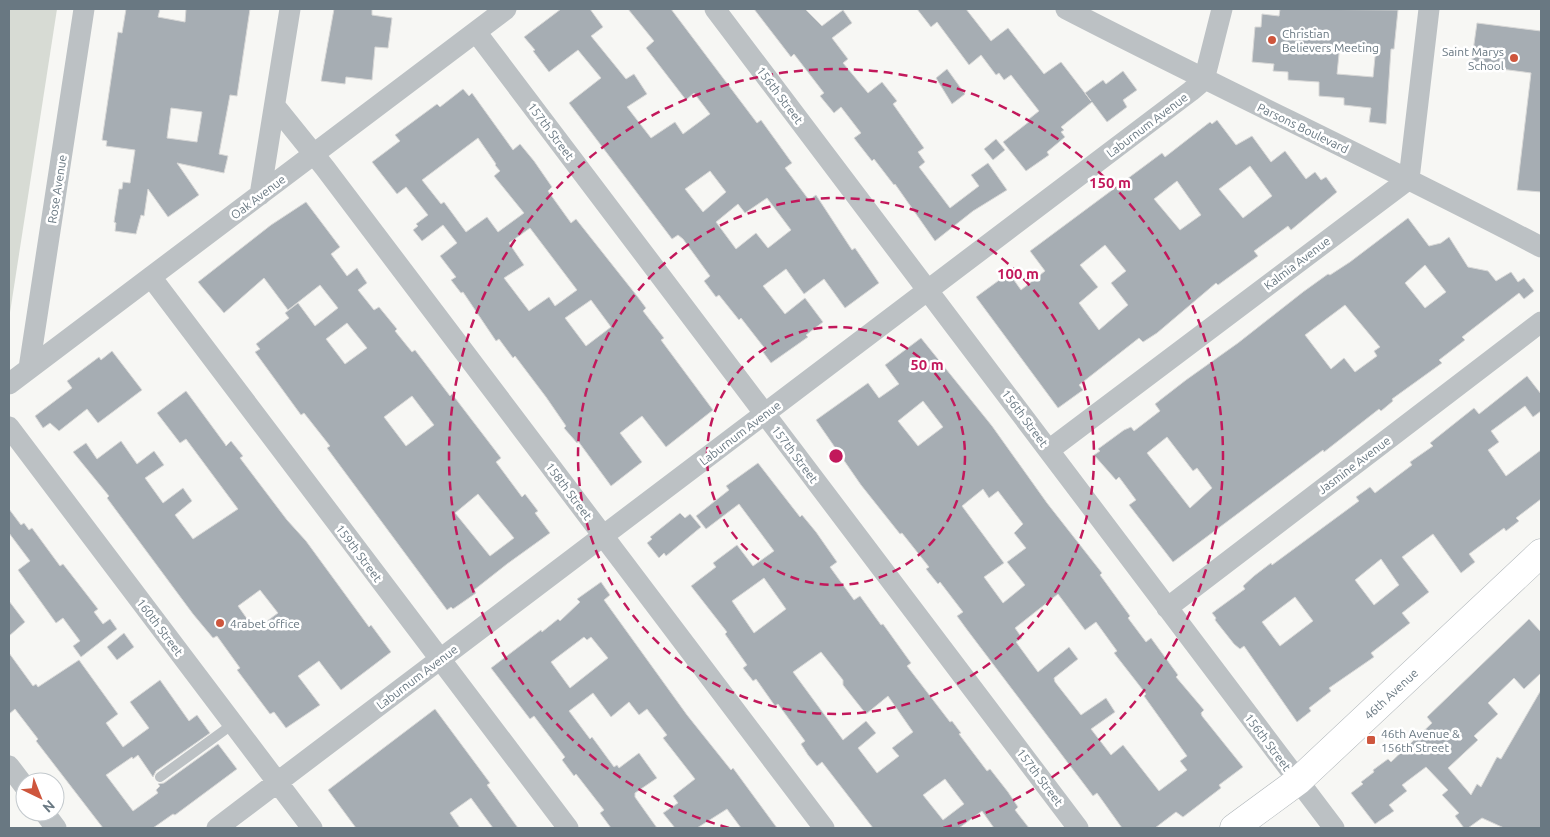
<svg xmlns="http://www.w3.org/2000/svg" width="1550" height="837" viewBox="0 0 1550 837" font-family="Ubuntu,sans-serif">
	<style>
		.green { fill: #d7dbd4 }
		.building { fill: #a6adb3; stroke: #d8d8d7; fill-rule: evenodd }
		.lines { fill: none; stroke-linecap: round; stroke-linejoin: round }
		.secondary-casing { stroke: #afb5b9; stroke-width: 29 }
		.lane { stroke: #bcc1c4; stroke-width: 10 }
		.street { stroke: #bcc1c4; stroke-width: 21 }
		.secondary { stroke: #fff; stroke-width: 28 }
		.ring { fill: none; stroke: #c2185b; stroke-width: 2.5; stroke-dasharray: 9 6 }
		.poi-dot { fill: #ce563d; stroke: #fff; stroke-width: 2 }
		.labels { text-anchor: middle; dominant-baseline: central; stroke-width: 5; stroke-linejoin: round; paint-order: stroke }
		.poi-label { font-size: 12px; fill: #697882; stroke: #fff; text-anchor: start }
		.street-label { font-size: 12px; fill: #697882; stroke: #fff }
		.centre { fill: #c2185b; stroke: #fff; stroke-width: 2.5 }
		.ring-label { font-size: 15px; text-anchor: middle; font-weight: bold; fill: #c2185b; stroke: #fff; stroke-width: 5; stroke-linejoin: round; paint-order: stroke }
	</style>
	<rect width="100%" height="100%" fill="#f7f7f4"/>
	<path class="green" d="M9,9h48l-48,310z"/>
	<path class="building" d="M126,9h34l-2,8 27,5 1,-13h64l-13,87 -7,-1 -11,59 9,2 -4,17 -47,-10 22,32 -31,22 -20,-28 -4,27 -3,-1 -5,19 -21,-3 1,-8 -2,-1 5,-33h3l1,-7 7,1 5,-33 -29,-4 1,-5 -5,-1 16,-108 4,1zM171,108l31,4 -5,30 -30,-4z
		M334,9h38v6l20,3 -4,30 -13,-1 -3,33 -26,-3 -1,7 -24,-3z
		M561,9h29l13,18 -12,9 35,43 8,-5 13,20 -20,13 24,31 24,-16 8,12 27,-20 -16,-21 -8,7 -40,-52 8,-7 -26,-32h43l86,114 4,-3 13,18 18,25 -7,5 24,32 7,-5 36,55 3,-2 24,35 -34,25 -21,-29 -20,15 -18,-25 -23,17 22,28 20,-16 18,24 -17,13 2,2 -37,26 -8,-11 3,-2 -25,-32 -2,2 -20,-25 -3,2 -12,-16 6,-5 -27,-37 -5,-4 -6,4 -103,-136 32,-25 -23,-28 -29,22 -16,-21 2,-1 -11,-13zM710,171l16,21 -23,20 -18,-23zM767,198l24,32 -23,18 -12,-15 -20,16 -20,-27 22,-18 7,9z
		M754,9h51l17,17 21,-16 9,13 -20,15 16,21 -5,4 25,30 14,-11 15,19 -4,3 31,44 -6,4 7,10 -6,5 31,41 29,-22 -8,-11 17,-12 19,27 -34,21 -38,30 -40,-57 -1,1 -20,-26 -2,2 -18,-23 7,-5 -20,-26 -7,6 -14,-17 4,-3 -30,-39 -3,3z
		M917,9h49l25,32 17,-13 36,46 17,-12 30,39 -6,-8 18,-13 3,4 17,-13 14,19 -14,10 4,7 -20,15 -15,-20 -31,25 3,3 -3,2 4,5 -18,15 2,3 -23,16 -23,-29 27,-21 -1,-2 10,-8 -28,-36 -7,5 -5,-7 -3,2 -15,-20 -12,10 -32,-43 -6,5z
		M1280,9l118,1 -4,39h-3l-5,75 -17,-2 2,-14 -27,-3v-7l-25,-2v-14l-31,-2v-8l-15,-1 1,-7 -22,-2 3,-35h6l1,-13 17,2zM1340,44l36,3 -3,30 -36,-3z
		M1477,23l64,8v161l-24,-2 14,-117 -60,-8z
		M947,69l18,25 -13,10 -16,-26z
		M463,89l6,7 3,-3 41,57 7,-6 14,17 18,26 -4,4 23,32 5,-4 61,77 9,12 -3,3 21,27 -3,2 52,70 -47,37 -24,-31 -22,17 22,29 -31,24 -33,-45 -1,2 -13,-15 2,-2 -20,-29 -31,-41 -2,2 -14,-19 -3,2 -33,-49 -2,1 -10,-13 5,-3 -16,-21 17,-13 -14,-18 -21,16 -9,-11 5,-4 -2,-2 12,-9 -22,-28 -9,7 -25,-32 28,-21 -5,-6 42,-31 3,3zM478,138l18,26 -1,1 5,6 -6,5 30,37 -26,19 -11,-15 -21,15 -22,-30 -3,2 -19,-24zM530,228l47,62 -22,16 -6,-9 -20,14 -25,-33 20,-13 -15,-22zM591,300l20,27 -25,19 -21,-28z
		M1217,120l19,25 16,-9 19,26 14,-11 21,28 9,-7 6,8 5,-3 11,15 -46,38 -3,-4 -34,25 4,5 -40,29 -2,-2 -59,50 -14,9 -4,-4 -60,47 4,5 -25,18 -82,-111 33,-24 12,17 24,-19 -15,-20 132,-98 3,4 45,-35 2,2zM1250,166l22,30 -29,22 -24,-29zM1177,181l24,34 -21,15 -26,-31zM1105,245l21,26 -15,12 17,22 -29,25 -20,-27 19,-16 -18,-22z
		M996,139l9,11 -12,10 -9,-11z
		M306,202l34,45 -9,7 16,22 10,-8 10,15 -9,7 16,20 5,-3 18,22 -2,2 17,21 3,-2 35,46 2,-2 49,64 -5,4 26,35 3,-3 13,17 -3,2 15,20 -43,31 -33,26 2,3 -23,16 -2,-2 -4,3 -120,-162 3,-2 -26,-33 -3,2 -46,-63 5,-3 -4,-5 33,-26 -4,-5 13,-10 17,23 23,-18 -18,-23 -32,25 -24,-32 -40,35 -26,-31 73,-57zM347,323l20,25 -22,16 -19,-25zM412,396l22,29 -28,21 -22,-29zM478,494l36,44 -24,18 -35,-43z
		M1408,218l21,28 12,-3 8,-6 19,30 20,4 8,10 15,-9 7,10 6,-4 10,13 -10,8 -5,-6 -57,44 3,3 -26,20 3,3 -50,36 1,2 -12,10 -2,-2 -55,43 -1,-2 -150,112 -44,-57 7,-5 -17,-23 -3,3 -22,-25 6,-4 -2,-2 26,-19 7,-3 3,4 26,-20 -5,-7 31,-24 52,-37 65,-51 25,-18 2,1 20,-13zM1425,265l21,27 -21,16 -20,-25zM1345,305l35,42 -6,4 3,5 -22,16 -11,-14 -13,11 -26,-34zM1167,437l26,34 4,-3 15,20 -22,20 -43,-55z
		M921,338l71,88 55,77 55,70 -2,2 30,41 -2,2 18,24 5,-4 27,37 -2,2 28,33 -3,3 1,3 41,51 -24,18 2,3 -38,29 -7,-5 -21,16h-33l-25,-35 -4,3 -125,-165 -11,-15 6,-4 -23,-30 -2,2 -12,-15 3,-2 -27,-34 -2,1 -39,-49 -45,-65 52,-37 11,15 20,-14 -14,-19zM923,401l20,26 -25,19 -20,-25zM983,489l6,9 9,-7 25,33 -9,9 12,15 -19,14 18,23 -22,18 -19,-26 20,-14 -42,-57zM1058,594l27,36 11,-8 21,29 -3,2 32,41 -2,2 43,60 -7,5 7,9 -28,21 -36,-46 -12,10 -20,-26 24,-17 -9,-14 -25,17 -26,-33 -1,-4 24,-19 -9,-12 -31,25 -22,-30 6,-4 -7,-10z
		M112,351l30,39 -44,33 -11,-14 -28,22 -9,-8 -7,5 -8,-12 37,-28 -5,-7 32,-24 2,3z
		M1527,376l14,18v17l-8,6 -8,-11 -34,25 8,11 -11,8 18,26 35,-26v49l-25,19 3,3 -13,10 -2,-3 -35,26 6,8 -14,11 -28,-39 -31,23 27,35 -27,21 8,10 -39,30 3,4 -45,31 2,3 -22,17 2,3 -14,11 -53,-76 -4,3 -6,-5 -19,-24 1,-2 -4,-5 33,-24 -2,-3 11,-10 17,-13 1,2 87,-64 -3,-4 14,-10 5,6 37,-28 -2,-3 23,-16 -3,-3 44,-35 5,6zM1381,559l18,26 -25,20 -19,-25zM1295,597l18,24 -33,25 -18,-24z
		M186,391l39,53 1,2 5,-5 12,15 -3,2 47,62 19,21 63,86 2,-2 20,27 -50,38 -22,-29 -21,15 22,29 -34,23 -12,-16 -4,2 -33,-44 3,-2 -23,-32 -4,2 -20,-24 -86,-116 2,-2 -36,-44 13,-9 11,16 24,-18 16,23 17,-13 10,14 -19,13 18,25 20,-15 9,13 -17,14 18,24 45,-30 -52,-70 -6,4 -23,-30zM260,590l18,23 -23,17 -17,-24z
		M758,463l42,54 2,-2 14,17 21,30 -7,5 24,33 6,-4 21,29 2,-1 28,39 -4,3 43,56 2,-1 9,12 -2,1 28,37 3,-2 18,23 10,15 -3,3 14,18h-35l-12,-17 -23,17h-86l-51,-66 -5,4 -9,-11 -7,-11 4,-3 -27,-37 -3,2 -19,-27 -3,2 -10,-13 4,-3 -22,-31 2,-2 -36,-46 25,-19 -3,-4 24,-18 16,21 21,-15 -35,-47 -33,25 -10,-13 33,-26 -3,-4zM764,578l22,31 -32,24 -22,-32zM821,652l22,28v5l23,29 22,-18 25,36 -21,16 7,8 -22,17 -19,-25 18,-15 -10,-12 -23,19 -50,-68zM945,779l19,25 -21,16 -20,-25z
		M9,509l12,16 3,-2 5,7 3,-2 28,38 3,-2 35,45 -4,3 9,12 7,-5 7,10 -36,28 -8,-11 7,-5 -17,-23 -7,5 -38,-53 12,-9 -21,-28z
		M680,513l5,5 5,-4 11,13 -35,29 -2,-3 -5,5 -12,-15 5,-4 -2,-2z
		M601,582l9,13 -6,5 83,115 44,55 2,-2 44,60h-36l-14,-19 -30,19h-22l-12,-15 15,-10 -5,-7 22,-17 -32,-41 4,-3 -20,-26 -8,6 -10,-13 -18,15 -18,-24 -24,18 21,28 2,-2 22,30 3,-2 2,3 20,-15 18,25 -22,15v4l22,31h-46l-11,-15 4,-3 -28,-36 -2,2 -12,-16 3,-3 -31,-41 -4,3 -39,-51 50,-38 1,2 16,-13 2,2 20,-19 -3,-3zM584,637l3,3 4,-3 17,21 -38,30 -19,-26z
		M9,601l16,21 -16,14z
		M1529,619l12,13v41l-17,16 -10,-11 -26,25 10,11 -24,22 4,4 -30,28 23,27 6,-11 4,3 16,-30 4,2 40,-69v138h-37l-22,-10 -14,10h-4l-9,-12 4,-3 -17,-18 6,-5 -22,-23 -24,18 5,6 -18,14 5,6 -19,13 -24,-31 12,-9 -2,-2 13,-10 -1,-2 15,-11 3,3 41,-39 -5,-6z
		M124,633l10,14 -17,13 -10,-13z
		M9,653l24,33 3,-2 2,3 41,-27 39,54 -12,9 17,24 26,-19 -19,-26 30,-22 29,41 8,-6 13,18 -54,38 -3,6 -15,-22 -5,4 -1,-2 -26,18 27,36 25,-18 -2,-3 4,-4 -2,-2 6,-1 54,-39 19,25 -62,46 -2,-1 -20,14h-50l-67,-87 2,-2 -23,-30 -6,5z
		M435,709l55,74 -3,2 31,43h-25l-22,-30 -21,15 10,15h-104l-28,-38z"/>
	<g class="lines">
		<g class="secondary-casing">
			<path id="secondary" d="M1234,828l64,-47 243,-228"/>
		</g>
		<path class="lane" d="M160,777l73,-53"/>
		<path class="street" d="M715,9l619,819
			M1066,9c157,81 318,156 475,238
			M476,32l602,796
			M275,106l50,62 499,660
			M260,195l30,-186
			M151,277l417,551
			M29,368l55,-359
			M9,384l497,-375
			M9,427l303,401
			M1049,450l360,-271 20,-170
			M1167,608l374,-286
			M9,766l16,21
			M44,812l12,16
			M217,828l974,-737 13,-11 18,-71"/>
		<use href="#secondary" class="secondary"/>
	</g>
	<g class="ring">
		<circle cx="836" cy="456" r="129"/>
		<circle cx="836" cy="456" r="258"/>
		<path d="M729 828A387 387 0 1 1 943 828"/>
	</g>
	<g class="poi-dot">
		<circle cx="1272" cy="40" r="5"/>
		<circle cx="1514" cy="58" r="5"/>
		<circle cx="220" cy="623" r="5"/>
		<rect x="1366" y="735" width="10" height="10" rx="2.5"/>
	</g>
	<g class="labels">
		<g class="poi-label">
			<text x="1282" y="33">Christian<tspan x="1282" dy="14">Believers Meeting</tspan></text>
			<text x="1504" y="51" text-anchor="end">Saint Marys<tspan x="1504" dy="14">School</tspan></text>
			<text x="230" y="623">4rabet office</text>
			<text x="1381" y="733">46th Avenue &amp;<tspan x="1381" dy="14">156th Street</tspan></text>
		</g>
		<g class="street-label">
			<text transform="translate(780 95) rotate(53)">156th Street</text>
			<text transform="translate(1147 125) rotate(-37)">Laburnum Avenue</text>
			<text transform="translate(1303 128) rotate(26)">Parsons Boulevard</text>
			<text transform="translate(551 131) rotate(53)">157th Street</text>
			<text transform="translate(57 189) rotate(-81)">Rose Avenue</text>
			<text transform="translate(258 197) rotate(-37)">Oak Avenue</text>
			<text transform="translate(1297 263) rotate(-37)">Kalmia Avenue</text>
			<text transform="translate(1025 418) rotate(53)">156th Street</text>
			<text transform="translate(740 433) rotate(-37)">Laburnum Avenue</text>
			<text transform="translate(795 454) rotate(53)">157th Street</text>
			<text transform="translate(1354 465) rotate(-37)">Jasmine Avenue</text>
			<text transform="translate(569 491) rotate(53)">158th Street</text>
			<text transform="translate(359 553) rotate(53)">159th Street</text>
			<text transform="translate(160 627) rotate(53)">160th Street</text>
			<text transform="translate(417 677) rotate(-37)">Laburnum Avenue</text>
			<text transform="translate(1391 694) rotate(-43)">46th Avenue</text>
			<text transform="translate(1268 742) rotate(53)">156th Street</text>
			<text transform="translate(1040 777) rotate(53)">157th Street</text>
		</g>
	</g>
	<circle cx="836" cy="456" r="8" class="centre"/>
	<g class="ring-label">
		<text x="1110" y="188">150 m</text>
		<text x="1018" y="279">100 m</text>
		<text x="927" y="370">50 m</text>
	</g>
	<rect width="1550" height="837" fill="none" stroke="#697882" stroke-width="20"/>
	<g transform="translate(40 797) rotate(137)"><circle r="24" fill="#ffffff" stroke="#c3c9cd"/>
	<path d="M0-4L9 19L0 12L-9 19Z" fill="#ce563d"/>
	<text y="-8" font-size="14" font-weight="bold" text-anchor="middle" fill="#697882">N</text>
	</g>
</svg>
